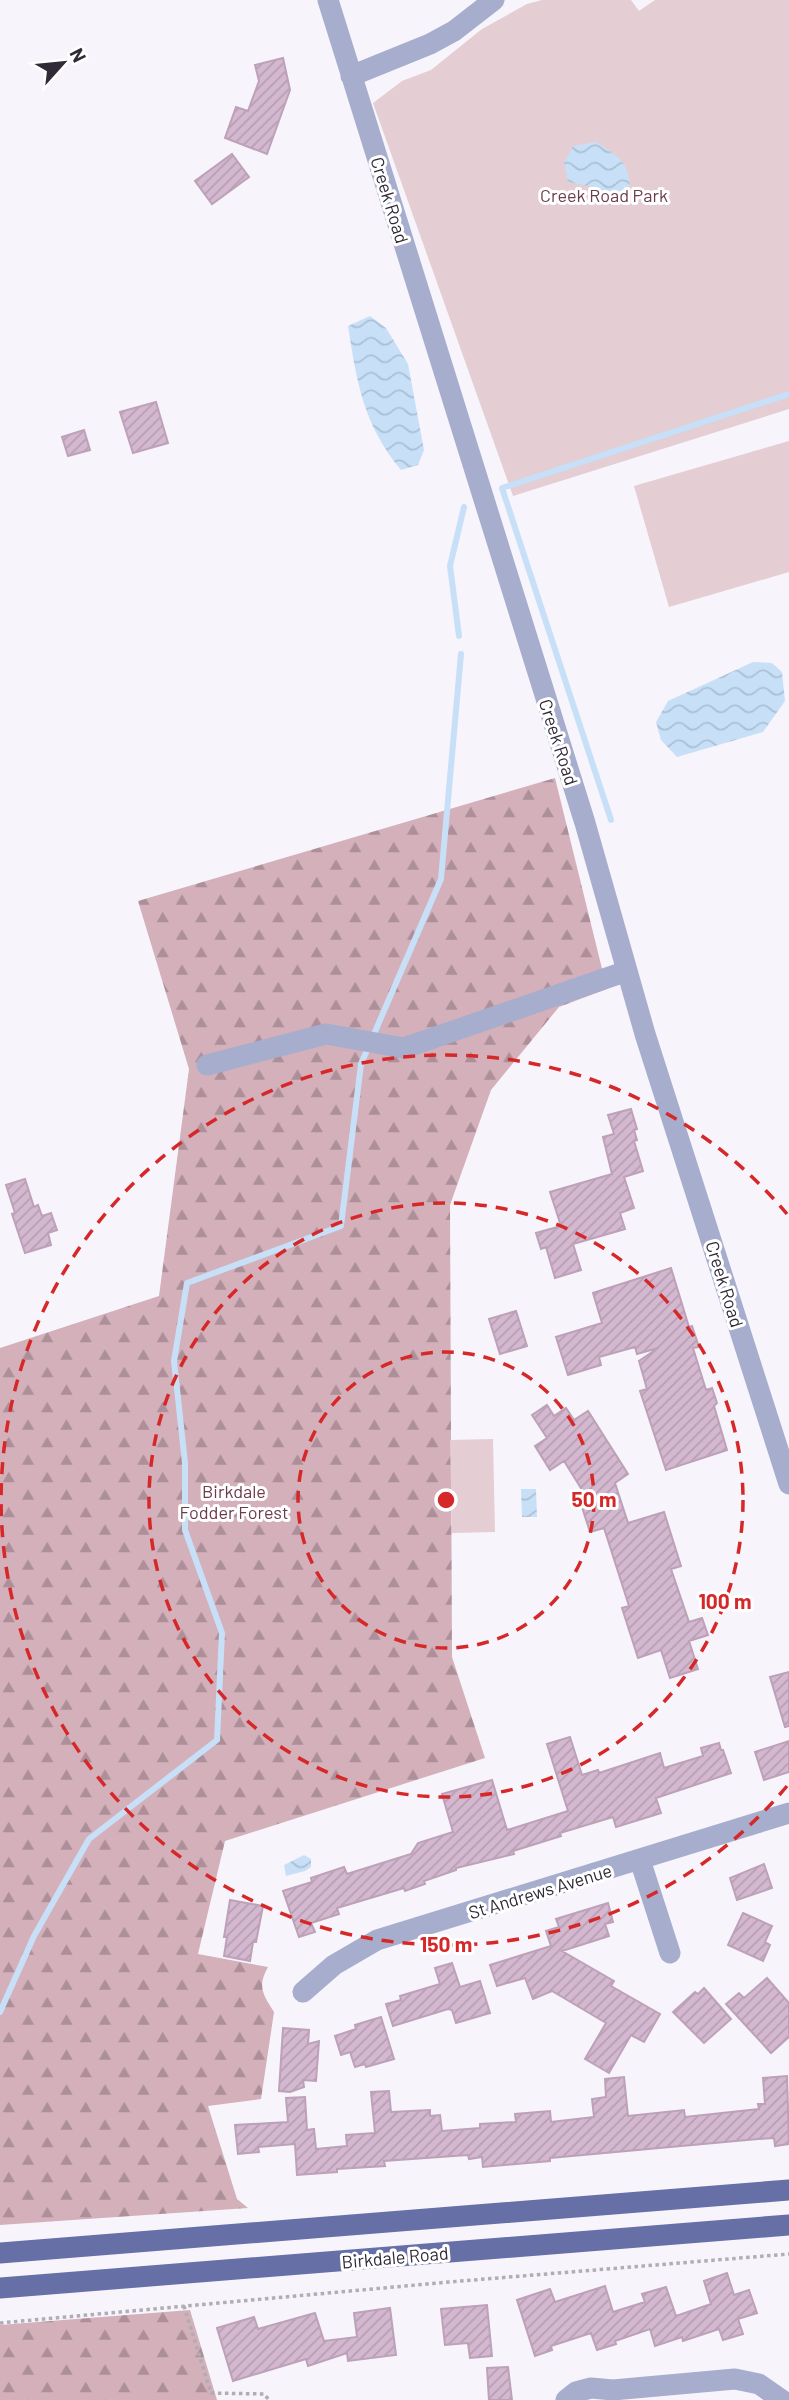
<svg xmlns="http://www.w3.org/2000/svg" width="789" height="2400" viewBox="0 0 789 2400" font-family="Barlow,sans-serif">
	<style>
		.forest { fill: url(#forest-firs) }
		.green { fill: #e4cdd3 }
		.water { fill: url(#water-waves) }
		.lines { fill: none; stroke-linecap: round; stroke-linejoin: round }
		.stream { stroke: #c7e0f8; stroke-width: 6 }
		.building { fill: url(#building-hatch); stroke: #bda1b8; stroke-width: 2 }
		.path { stroke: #b0adb5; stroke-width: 3.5; stroke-dasharray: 3.5 3.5; stroke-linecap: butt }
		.minor { stroke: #a6adcd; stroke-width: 21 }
		.major { stroke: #6670a7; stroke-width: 21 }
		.ring { fill: none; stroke: #d62828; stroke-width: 3.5; stroke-dasharray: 12 9 }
		.labels { text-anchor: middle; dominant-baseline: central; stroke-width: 6; stroke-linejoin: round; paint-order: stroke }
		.park-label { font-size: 18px; fill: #6d3c4c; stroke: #fff }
		.street-label { font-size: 18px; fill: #302b37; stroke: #fff }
		.centre { fill: #d62828; stroke: #fff; stroke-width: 3.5 }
		.ring-label { font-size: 21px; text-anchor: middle; font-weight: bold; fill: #d62828; stroke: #fff; stroke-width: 6; stroke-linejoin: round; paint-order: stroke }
	</style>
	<defs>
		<pattern id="forest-firs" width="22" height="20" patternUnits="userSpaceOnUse" patternTransform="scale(1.75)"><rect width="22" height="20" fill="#d3b0ba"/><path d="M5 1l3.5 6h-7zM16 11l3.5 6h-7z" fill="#ac8f98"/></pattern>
		<pattern id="water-waves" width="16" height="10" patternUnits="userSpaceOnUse" patternTransform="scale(1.75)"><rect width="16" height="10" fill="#c7e0f8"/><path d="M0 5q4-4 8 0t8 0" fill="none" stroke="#abc0d5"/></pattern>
		<pattern id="building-hatch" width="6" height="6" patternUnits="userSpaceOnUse" patternTransform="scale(1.75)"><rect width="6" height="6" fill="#d4b8d0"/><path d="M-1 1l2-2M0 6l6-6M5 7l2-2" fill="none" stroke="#b69eb3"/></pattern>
	</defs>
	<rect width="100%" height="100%" fill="#f7f4fb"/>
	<path class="forest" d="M555,778l52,211 -48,18 -68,83 -41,115 2,452 33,101 -260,83 -27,113 70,13c-11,20 -5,27 6,45l-13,87 -53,7 29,93 11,9 -248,17v-877l159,-52 30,-227 -51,-168z
		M190,2310l27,90h-217v-75z"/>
	<path class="green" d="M542,0h89l8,11 16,-11h134v409l-276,87 -140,-393 29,-22 29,-11 51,-41 45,-25z
		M789,441v131l-120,35 -35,-121z
		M493,1439l2,93 -43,1 -2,-93z"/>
	<path class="water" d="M596,142c26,16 36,23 33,56l-19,7 -21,-19 -21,-4 -4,-19 9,-17z
		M370,316l16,12 22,36 16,86 -6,15 -17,5c-38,-46 -44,-87 -53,-144z
		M753,662l19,1 10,9 3,29 -22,31 -86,25 -16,-17 -5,-18 12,-21z
		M521,1489h15l1,28h-15z
		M304,1855l7,4v8l-6,4 -19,5 -2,-11z"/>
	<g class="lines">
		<path class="stream" d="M459,636l-9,-70 14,-59
			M611,820l-109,-332 287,-94
			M0,2012l34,-76 55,-97 128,-99 5,-107 -37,-103v-67l-11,-102 13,-78 154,-57 20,-162 80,-185 20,-225"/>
	</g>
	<path class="building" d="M283,58l7,32 -23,64 -42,-16 11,-31 12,4 11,-30 -4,-16z
		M232,154l17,23 -37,27 -17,-23z
		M156,402l12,41 -35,10 -13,-41z
		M84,430l6,20 -22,6 -6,-19z
		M631,1109l6,20 -3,1 3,10 -3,1 9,30 -19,6 10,31 -14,5 5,16 -52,15 8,26 -26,8 -9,-31 -5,2 -5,-16 25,-7 -11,-34 62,-18 -9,-37 11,-3 -6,-19z
		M25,1179l9,28 4,-2 4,11 9,-3 6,17 -9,3 3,12 -26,8 -13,-39 3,-1 -9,-28z
		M671,1268l18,59 3,-1 7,21 -6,1 13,42 6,-2 5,15 -3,3 13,44 -61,20 -26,-79 7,-2 -8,-28 19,-13 -21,6 -2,-7 -36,10 2,8 -33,10 -12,-38 46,-14 -9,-30z
		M516,1311l11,35 -27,8 -11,-35z
		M547,1405l7,11 12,-8 8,12 14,-9 40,63 -13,9 13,40 36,-11 17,54 -10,3 18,53 13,-4 6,17 -19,6 9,28 -28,9 -9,-28 -23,8 -16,-50 7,-2 -25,-78 -14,4 -9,-28 8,-3 -25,-40 -14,9 -15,-24 12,-8 -15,-23z
		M789,1672v54l-4,1 -15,-50z
		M570,1737l12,38 16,-5 1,3 61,-20 4,15 39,-12 -2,-8 18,-5 2,7h2l8,23 -75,25 5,15 -45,14 -3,-10 -53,16 1,3 -48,15 1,3 -58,14v2l-32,11 1,3 -20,7 -1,-3 -67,20 2,6 -28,9 4,9 -16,5 -16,-46 29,-9 -1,-4 33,-11 3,7 64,-20 7,-11 35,-11 -11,-38 50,-14 15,50 61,-19 -21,-67z
		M789,1741v31l-25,8 -9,-28z
		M764,1864l8,24 -35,12 -7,-22z
		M230,1900l33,6 -7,36h-3l-3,19 -26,-5 3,-19h-3z
		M608,1903l5,19 -8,2 4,12 -47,15 52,30 -3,5 49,28 -16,28 -13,-7 -22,38 -24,-14 21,-36 -54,-32 -19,8 -8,-21 -28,8 -7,-21 61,-19 -5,-15 13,-4 -3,-8z
		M743,1913l29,13 -7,16 5,3 -7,16 -35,-16z
		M452,1963l8,24 20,-6 10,32 -34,10 -4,-13 -4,-1 -55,17 -7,-22 15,-4 -1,-4 40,-12 -5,-16z
		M767,1978l22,25v34l-18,16 -45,-49 13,-11 5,5z
		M704,1988l27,31 -27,24 -31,-31 22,-20 3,2z
		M381,2017l13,42 -28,8 -1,-3 -10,3 -5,-15 -9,3 -6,-19 21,-7 -1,-4z
		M283,2028l26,2 -1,14 11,-3 -3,40 -13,-1 1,7 -14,5 -11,-1z
		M787,2076l2,68 -14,2 -1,-8 -16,1 -208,19v3l-67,6 -1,-10 -13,2 -1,-4 -84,6 1,5 -48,3v3l-40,3 -2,-31 -37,3 1,5 -21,2 -3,-29 53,-3 -2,-24 19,-1 2,33 7,-1 2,20 31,-3 -1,-11 29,-2 -4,-41 18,-1 2,21 39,-2v6l10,-1 2,16 38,-3v-4l36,-2 -1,-8 35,-3 1,11 43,-5 -2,-18 14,-2 -1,-18 19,-2 4,39 56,-6 1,7 74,-8 -1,-5h7l-2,-26z
		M727,2273l7,22 15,-5 8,23 -19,6 5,15 -20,6 -4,-11 -36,12 -1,-4 -27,9 -5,-17 -35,12 1,3 -19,6 -6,-17 -40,13 1,4 -17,6 -18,-56 33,-11 5,13 50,-16 8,26 32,-10 -3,-8 24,-7 10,29 35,-12 -7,-23z
		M487,2305l5,51 -22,2 -2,-15 -23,2 -4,-36z
		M390,2308l6,47 -48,6 -1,-8 -39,13 -2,-7 -73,22 -16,-53 37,-11 4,12 57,-16 9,28 33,-4 -3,-24z
		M508,2367l4,33h-23l-2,-32z"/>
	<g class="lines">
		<path class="path" d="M184,2306l27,87 53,1 5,6
			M0,2323l449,-41 340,-28"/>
		<path class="minor" d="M328,0l257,823 60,211 144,450
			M351,76l79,-32 24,-13 40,-31
			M207,1065l119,-31 78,14 223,-77
			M640,1860l30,93
			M303,1992l31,-27 43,-25 412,-127
			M566,2400l10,-8 15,-4 22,2 122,-11 24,5 23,16"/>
		<path class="major" d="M0,2253l789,-63
			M0,2288l789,-63"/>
	</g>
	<g class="ring">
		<circle cx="446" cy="1500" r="148"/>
		<circle cx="446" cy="1500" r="297"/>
		<path d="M787 1786A445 445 0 1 1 787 1214"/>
	</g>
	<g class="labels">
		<g class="park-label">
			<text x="604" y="195">Creek Road Park</text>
			<text x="234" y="1491">Birkdale<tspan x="234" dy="21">Fodder Forest</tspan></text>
		</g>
		<g class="street-label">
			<text transform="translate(390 200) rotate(73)">Creek Road</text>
			<text transform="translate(559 742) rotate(72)">Creek Road</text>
			<text transform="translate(725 1284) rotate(73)">Creek Road</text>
			<text transform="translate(540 1891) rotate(-17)">St Andrews Avenue</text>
			<text transform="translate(395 2257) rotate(-5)">Birkdale Road</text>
		</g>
	</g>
	<circle cx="446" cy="1500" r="10" class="centre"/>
	<g class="ring-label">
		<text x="594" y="1507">50 m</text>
		<text x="725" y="1609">100 m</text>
		<text x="446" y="1952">150 m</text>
	</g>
	<g transform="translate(63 63) rotate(63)" stroke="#ffffff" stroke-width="5" paint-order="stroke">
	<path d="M0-5L12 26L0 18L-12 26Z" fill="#302b37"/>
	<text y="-10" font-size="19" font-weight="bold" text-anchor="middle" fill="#302b37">N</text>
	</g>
</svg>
